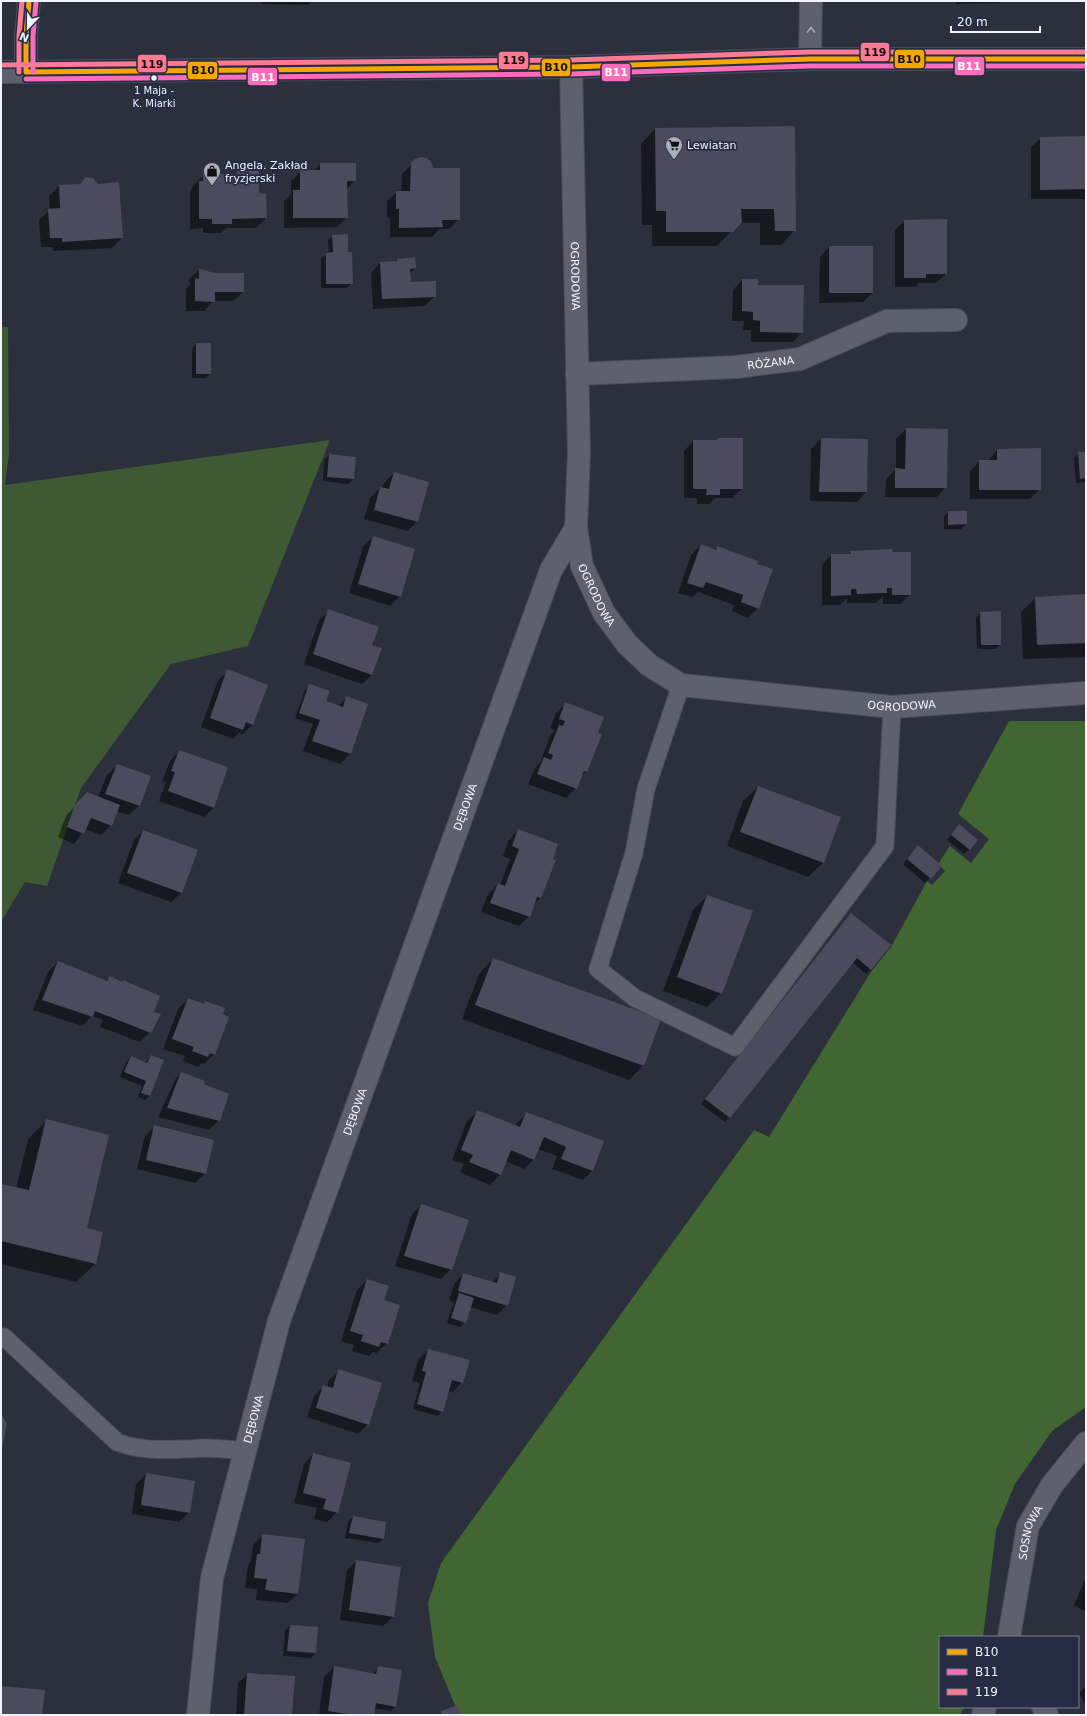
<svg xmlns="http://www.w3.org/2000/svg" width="1087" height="1716" viewBox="0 0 1087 1716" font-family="'DejaVu Sans',sans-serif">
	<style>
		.green { fill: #3e5934 }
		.forest { fill: #426632 }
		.shadow { fill: #0007 }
		.building { fill: #4c4a5d }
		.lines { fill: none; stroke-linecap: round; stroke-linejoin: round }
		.lane-casing { stroke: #4a4d57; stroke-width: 19 }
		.street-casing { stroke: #4a4d57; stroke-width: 24 }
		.lane { stroke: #5e616b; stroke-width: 17 }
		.street { stroke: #5e616b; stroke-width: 22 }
		.bus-1-casing { stroke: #252c44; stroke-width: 8 }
		.bus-2-casing { stroke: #252c44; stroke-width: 8 }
		.bus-3-casing { stroke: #252c44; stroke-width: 8 }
		.bus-1 { stroke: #f7a600; stroke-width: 5 }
		.bus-2 { stroke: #fb6dba; stroke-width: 5 }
		.bus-3 { stroke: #fe7a93; stroke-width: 5 }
		.oneway { stroke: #a7aab4 }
		.bus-dot { fill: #f0f4fd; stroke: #252c44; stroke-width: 1.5 }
		.labels { text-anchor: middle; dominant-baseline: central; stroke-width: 3.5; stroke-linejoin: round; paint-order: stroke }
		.bus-label { font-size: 10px; fill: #f0f4fd; stroke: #252c44 }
		.poi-label { font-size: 11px; fill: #f0f4fd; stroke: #252c44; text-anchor: start }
		.street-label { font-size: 11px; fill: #f0f4fd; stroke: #252c44 }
		.line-badge { stroke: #252c44; stroke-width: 1.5 }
		.badge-label { font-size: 11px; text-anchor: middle; font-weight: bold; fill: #fff }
		.pale-badge-label { font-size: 11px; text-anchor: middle; font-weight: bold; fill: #111 }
	</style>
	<rect width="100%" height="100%" fill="#2c303d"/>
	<path class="green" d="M1,327h7l1,127 -4,31 325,-45 -82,206 -77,18 -90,124 -34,98 -22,-4 -24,40z"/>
	<path class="forest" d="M1009,721h77v686l-34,24 -37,53 -19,46 -13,107h-43v70h24l-4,8h-501l-24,-58 -7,-54 13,-40 313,-433 15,7 102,-165 20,-25 36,-66 5,4 13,-14 -7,-7 12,-18 21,17 18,-24 -31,-25z"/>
	<path class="shadow" d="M261,1h51l-4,4 -47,-1z
		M956,1h45l-2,2 -43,1z
		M794,127l1,103 -14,15h-21v-22h-21l-22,23h-65v-21h-10l-1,-81 14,-15z
		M1086,137v62h-55v-52l10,-9z
		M416,160l16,9 27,50 -10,10h-10l-7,8h-42v-19h-3v-17l10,-9h4l1,-18z
		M320,164l35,16 -8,9v28l-10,10 -53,1v-27l7,-7v-13l10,-10h13z
		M238,172l20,22 8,24 -10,10h-30l-5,5h-18v-5l-13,1v-38l4,-6 10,-10h30z
		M85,179l37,59 -10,10 -59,3v-4h-12l-2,-27 11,-10 -1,-14 10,-10 19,-1z
		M904,221l42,53 -10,9h-17l-3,4h-21v-57z
		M333,236l14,17 5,30 -5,5h-26v-30l8,-4 -1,-14z
		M829,247l43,46 -9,9 -44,1 1,-46z
		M397,260l18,8 -6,6 1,9 25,13 -10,10 -52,3 -2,-36 9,-10 14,-1z
		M199,270l44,22 -10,9h-19l-10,10h-18v-22l4,-4 -1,-6z
		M742,280l15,6 45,46 -9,10h-42v-12h-8l1,-9h-12l1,-31z
		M196,344l14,30 -4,4h-14v-29z
		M906,429l40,58 -9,10h-52l1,-18 10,-10v-30z
		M821,439l46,1 -1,52 -9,10 -47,-1 1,-52z
		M693,441l49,48 -10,9h-17l-6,6h-12v-6h-13v-47z
		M997,450l43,39 -10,10h-60v-28l10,-10h8z
		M1079,453h7v29l-10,1 -2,-25z
		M329,455l26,3 -2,21 -5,5 -25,-3 1,-21z
		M394,473l23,48 -9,10 -44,-12 6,-21 10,-10 2,1 2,-6z
		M949,512l17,12 -5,5h-17v-13z
		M373,537l27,59 -10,10 -41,-13 14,-46z
		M701,545l14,5 2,-3 39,17 2,44 -10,10 -16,-7 2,-6 -36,-13 -5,5 -15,-4 13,-38z
		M851,552l59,42 -10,10h-17v-8l-7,7h-29v-5l-7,7h-18v-40l9,-10h17z
		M1086,595v62l-63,2 -2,-47 15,-14z
		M329,611l42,34 1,30 -10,9 -58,-20 15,-44z
		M980,613l20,31 -4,5h-19l-1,-31z
		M228,671l24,54 -9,9 -4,-1 -6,6 -32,-12 17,-47z
		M310,685l14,20 14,1 9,-9 20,8 -17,49 -10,10 -37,-13 10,-27 -18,-6 10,-28z
		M565,704l32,30 -11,38 -6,6 -4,10 -10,10 -38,-14 7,-16 5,-5 10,-27 5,-6 -5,-2 6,-15z
		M179,751l35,57 -10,9 -45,-16 7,-19 -4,-1 8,-20z
		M117,766l32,11 -10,29 -10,9 -13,-4 -5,14 -10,10 -16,-6 -11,15 -16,-7 8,-21 12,-13 20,-6 9,-22z
		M758,787l82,31 -17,45 -15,14 -81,-31 16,-45z
		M518,830l37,30 -15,38 -6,6 -5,12 -10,10 -38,-14 7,-18 10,-10 2,1 10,-26 -7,-3 6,-16z
		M955,830l22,11 -13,13 -17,-14z
		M143,831l38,62 -10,9 -53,-19 16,-43z
		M914,851l27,15 -16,17 -22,-19z
		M707,896l14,97 -14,14 -44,-16 30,-81z
		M847,919l24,50 -5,5 -14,-12 -127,160 -24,-18z
		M493,959l150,106 -14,15 -167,-61 17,-45z
		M58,962l47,19 4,-4 13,6 2,-2 29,31 -3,20 -10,10 -40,-15 3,-7 -11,-4 -10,10 -49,-16 15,-38z
		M188,999l14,6 3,-3 9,52 -10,10 -2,-1 -4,4 -15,-6 2,-5 -22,-7 15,-40z
		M151,1056l-2,40 -4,4 -7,-3 4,-11 -22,-9 6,-15 5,-5 14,6z
		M181,1074l21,10 17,36 -10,10 -51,-13 18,-39z
		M477,1112l38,14 11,-13 77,29 -11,29 -9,9 -31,-11 5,-13 -19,-7 -4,10 -10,10 -19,-8 -5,14 -10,10 -30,-13 4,-8 -12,-4 15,-39z
		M47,1120l39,108 9,36 -19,18 -75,-18v-79l15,3 12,-49z
		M155,1126l50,48 -10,9 -58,-14 8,-33z
		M421,1205l30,64 -10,10 -46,-13 17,-52z
		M463,1274l29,8 9,-8 6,31 -10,10 -27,-8 -5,15 -5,5 -13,-4 7,-21 -5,-1 5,-17z
		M367,1280l16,20 4,43 -10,10 -4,-1 -4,4 -17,-5 2,-6 -13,-4 16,-51z
		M428,1350l34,32 -9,10 -5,-1 -6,20 -4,5 -25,-7 7,-26 -8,-2 6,-21z
		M339,1370l29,54 -10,10 -51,-17 7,-21 10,-10 3,1 2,-7z
		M313,1454l24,58 -10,10 -13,-3 3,-11 -23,-5 10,-39z
		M146,1474l43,38 -10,10 -47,-8 4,-30z
		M353,1517l32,6 -2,16 -5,4 -33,-5 3,-17z
		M262,1536l36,58 -10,9 -32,-3 1,-11 -12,-1 3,-23 3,-4 2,-16z
		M356,1561l37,56 -10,9 -43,-6 7,-50z
		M1086,1577v35l-12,-7z
		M290,1626l25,27 -4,5 -28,-2 2,-26z
		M334,1667l39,7 5,-6 17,38 -4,5 -17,-3 -1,7h-54l5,-38z
		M248,1674l43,41h-55l2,-32z
		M1086,1686v20l-7,-13z
		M1,1687l43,4 -3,24h-40z"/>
	<path class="building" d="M795,126l1,105h-21l-1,-22h-33l1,13 -9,10h-67v-21h-10l-1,-83z
		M1086,136v53l-46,1v-53z
		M421,157l6,1 4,4 2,6h27v52h-18l1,7 -44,1v-19h-3v-18h14l1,-28 4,-4z
		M320,163h36v18h-9l1,37h-55v-28h7v-20h20z
		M237,171h22v22l7,1 1,24 -35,1v5h-20v-5h-13v-38h4v-7h34z
		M86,177l7,1 5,6 21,-2 4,56 -61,4v-4h-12l-2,-29 12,-1 -1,-23 21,-1z
		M947,219v55h-21v4h-22v-58z
		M348,234v18h4l1,32h-27v-31l7,-1 -1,-17z
		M829,246h44v47h-44z
		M415,257l1,11 -6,1 1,13 25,-1v16l-54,2 -2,-37 17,-1v-2z
		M199,269l16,4h29v19h-29v10l-20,-1v-23l4,1z
		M742,279h16v6h46l-1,48 -43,-1v-11l-7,-1v-8l-11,-1z
		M196,343h15v31h-15z
		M906,428l42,1 -1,59h-52v-20l10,1z
		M717,438h26v51h-23v6h-14l1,-6h-14v-49h24z
		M821,438l47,1 -1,53h-48z
		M1041,448v42h-62v-30h18v-11z
		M1078,452h8v26l-6,1z
		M329,454l27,3 -2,22 -27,-2z
		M394,472l35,10 -11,40 -44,-12 6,-23 9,2z
		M948,511h19v13l-19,1z
		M373,536l42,13 -14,48 -43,-13z
		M701,544l15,6 1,-4 41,15 -1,3 16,5 -14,40 -18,-7 2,-7 -37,-13 -3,6 -16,-5z
		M892,549l1,3h18v43h-19v-7h-5v5l-30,1 -1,-5h-5v6l-20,1v-42h20l-1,-3z
		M1086,594v49l-49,2 -2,-48z
		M328,609l51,18 -7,18 10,3 -10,27 -59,-21z
		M1001,611v34h-20l-1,-33z
		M227,669l41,16 -15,40 -7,-3 -3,8 -33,-12z
		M309,684l21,7 -4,10 17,6 3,-11 22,8 -17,50 -39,-13 8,-21 -21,-7z
		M565,702l39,15 -6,16 4,1 -15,38 -3,-1 -7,18 -40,-15 7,-17 7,3 2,-5 -5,-2 11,-28 4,1 2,-5 -6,-2z
		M179,750l49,17 -14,41 -46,-17 7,-19 -4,-1z
		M117,764l34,12 -11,30 -35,-12z
		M758,786l83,31 -17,46 -84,-31z
		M87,792l33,13 -8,21 -21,-8 -7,16 -17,-7 8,-22z
		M959,824l19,16 -8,10 -19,-15z
		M518,829l40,15 -5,15 3,1 -15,38 -4,-1 -7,20 -40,-14 8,-20 7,3 14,-37 -7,-3z
		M143,830l55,20 -16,43 -55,-20z
		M918,845l24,21 -11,13 -24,-20z
		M707,895l46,16 -31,83 -45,-17z
		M851,913l40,32 -20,25 -14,-12 -127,160 -25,-19z
		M493,958l168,61 -17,47 -169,-61z
		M58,961l49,20 2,-5 14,6v-2l37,16 -6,16 7,2 -10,19 -56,-22 -2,6 -51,-17z
		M188,998l16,6 1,-3 20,7 -2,6 6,3 -14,38 -5,-2 -2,4 -16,-6 2,-4 -22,-8z
		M151,1055l13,5 -14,36 -9,-3 5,-12 -22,-9 7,-16 16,7z
		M181,1072l24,9 -1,3 25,10 -9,27 -53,-13z
		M477,1110l43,17 6,-15 78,29 -11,30 -32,-12 5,-12 -22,-10 -10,23 -23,-10 -10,25 -32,-13 4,-7 -12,-5z
		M46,1119l63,16 -22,93 16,4 -7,32 -95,-23v-57l28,6z
		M154,1125l60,15 -8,34 -60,-14z
		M421,1204l48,16 -17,50 -48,-14z
		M500,1272l16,5 -8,29 -50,-15 5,-18 34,10z
		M367,1279l22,7 -5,14 16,5 -12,39 -7,-2 -2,5 -18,-6 2,-6 -13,-4z
		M459,1293l15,5 -8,25 -15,-5z
		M428,1349l42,11 -7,23 -11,-3 -9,32 -26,-8 9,-32 -4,-1z
		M338,1369l44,14 -13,42 -53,-17 7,-23 10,3z
		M1,1413l6,11 -5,24h-1z
		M313,1453l38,10 -13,50 -15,-4 3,-10 -23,-6z
		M146,1473l49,8 -5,32 -49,-8z
		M353,1516l33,6 -2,17 -35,-6z
		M262,1534l43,5 -7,55 -33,-4 2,-11 -13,-1 3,-24h3z
		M356,1560l45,7 -7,50 -45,-7z
		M290,1625l28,2 -2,26 -29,-2z
		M334,1666l42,8 2,-8 24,4 -6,37 -20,-4 -2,12h-21l-25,-4z
		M247,1673l48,3 -3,39h-48z
		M1,1686l44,4 -3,25 -41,-1z
		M458,1705l3,10h-19l-1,-4z"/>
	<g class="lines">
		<g class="lane-casing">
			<path id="lane" d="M681,685l-35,104 -12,64 -36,116 37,29 100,49 150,-201 7,-139
				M1,1337h3l113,105c27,11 59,7 88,6 14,0 27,2 40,3"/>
		</g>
		<g class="street-casing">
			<g id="street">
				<path d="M810,59l1,-58"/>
				<path id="s1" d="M571,67l8,385 -3,76 6,38 22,47 23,31 22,21 32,20 211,22 194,-14"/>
				<path d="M1,72l570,-5 239,-8h276"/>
				<path d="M26,72v-36l3,-35"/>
				<path id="s2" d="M577,374l159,-7 64,-8 87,-38 69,-1"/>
				<path id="s3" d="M1009,1637l19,-111 24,-41 34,-42"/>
				<path d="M1043,1707l4,8"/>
				<path id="s4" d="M198,1715l14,-137 67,-257 272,-751 25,-42"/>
				<path d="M983,1715l2,-8"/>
			</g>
		</g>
		<use href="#lane" class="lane"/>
		<use href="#street" class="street"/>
		<g class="bus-1-casing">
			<path id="bus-1" d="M26,72l545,-5 239,-8h276
				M26,72v-36l3,-35"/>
		</g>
		<g class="bus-2-casing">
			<path id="bus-2" d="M33,72v-36l3,-34
				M26,79l545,-5 239,-8h276"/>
		</g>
		<g class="bus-3-casing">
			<path id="bus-3" d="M1,65l570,-5 239,-8h276
				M19,72v-36l3,-35"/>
		</g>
		<use href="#bus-1" class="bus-1"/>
		<use href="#bus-2" class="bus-2"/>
		<use href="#bus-3" class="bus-3"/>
	</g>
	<defs><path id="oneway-chevron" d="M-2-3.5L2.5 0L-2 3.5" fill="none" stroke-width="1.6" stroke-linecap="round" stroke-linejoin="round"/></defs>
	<use class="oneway" href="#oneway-chevron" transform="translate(811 30) rotate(-89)"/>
	<defs>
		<g id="supermarket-pin" transform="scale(0.9)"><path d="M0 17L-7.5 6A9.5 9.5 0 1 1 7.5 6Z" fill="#abafba" stroke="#252c44"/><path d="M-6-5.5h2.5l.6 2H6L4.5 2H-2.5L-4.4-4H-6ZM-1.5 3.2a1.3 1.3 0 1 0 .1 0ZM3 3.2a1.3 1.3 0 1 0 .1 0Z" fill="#111"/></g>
		<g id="shop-pin" transform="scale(0.9)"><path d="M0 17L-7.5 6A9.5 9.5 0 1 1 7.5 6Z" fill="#abafba" stroke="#252c44"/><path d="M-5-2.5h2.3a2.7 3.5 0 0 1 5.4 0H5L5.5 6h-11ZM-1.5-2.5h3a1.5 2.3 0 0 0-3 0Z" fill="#111"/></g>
	</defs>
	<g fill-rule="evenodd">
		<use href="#supermarket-pin" x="674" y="145"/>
		<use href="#shop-pin" x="212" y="171"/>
	</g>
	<circle class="bus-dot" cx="154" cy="78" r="3.5"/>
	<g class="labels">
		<g class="bus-label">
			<text x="154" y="90">1 Maja -<tspan x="154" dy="13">K. Miarki</tspan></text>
		</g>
		<g class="poi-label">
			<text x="687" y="145">Lewiatan</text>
			<text x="225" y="165">Angela. Zakład<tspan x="225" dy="13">fryzjerski</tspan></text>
		</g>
		<g class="street-label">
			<text stroke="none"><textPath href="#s1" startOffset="209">OGRODOWA</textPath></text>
			<text stroke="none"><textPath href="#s2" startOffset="194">RÓŻANA</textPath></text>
			<text stroke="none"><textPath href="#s1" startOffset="532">OGRODOWA</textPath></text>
			<text stroke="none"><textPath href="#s1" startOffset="880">OGRODOWA</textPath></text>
			<text stroke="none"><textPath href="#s4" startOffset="950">DĘBOWA</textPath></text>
			<text stroke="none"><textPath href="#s4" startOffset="626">DĘBOWA</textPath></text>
			<text stroke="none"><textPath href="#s4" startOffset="302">DĘBOWA</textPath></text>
			<text stroke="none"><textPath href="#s3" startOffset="107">SOSNOWA</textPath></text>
		</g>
	</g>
	<g class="line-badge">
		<rect x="860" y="42" width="30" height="20" rx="4" fill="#fe7a93"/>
		<rect x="894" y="49" width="31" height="20" rx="4" fill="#f7a600"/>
		<rect x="498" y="51" width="31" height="19" rx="4" fill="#fe7a93"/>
		<rect x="137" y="54" width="30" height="19" rx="4" fill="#fe7a93"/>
		<rect x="954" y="56" width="31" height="20" rx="4" fill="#fb6dba"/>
		<rect x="541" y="58" width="30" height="19" rx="4" fill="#f7a600"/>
		<rect x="187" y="61" width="31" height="19" rx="4" fill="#f7a600"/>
		<rect x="601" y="63" width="30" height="19" rx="4" fill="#fb6dba"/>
		<rect x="247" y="67" width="31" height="19" rx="4" fill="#fb6dba"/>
	</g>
	<g class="badge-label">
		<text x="969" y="70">B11</text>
		<text x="616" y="76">B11</text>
		<text x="263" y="81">B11</text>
	</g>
	<g class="pale-badge-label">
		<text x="875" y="56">119</text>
		<text x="909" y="63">B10</text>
		<text x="514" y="64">119</text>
		<text x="152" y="68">119</text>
		<text x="556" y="71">B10</text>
		<text x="203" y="74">B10</text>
	</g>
	<rect width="1087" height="1716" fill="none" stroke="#f0f4fd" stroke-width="4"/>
	<rect x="939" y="1636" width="140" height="72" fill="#252c44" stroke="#767c8e"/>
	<rect x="947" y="1649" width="20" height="6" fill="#f7a600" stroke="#767c8e"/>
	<text x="975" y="1656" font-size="12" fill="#f0f4fd">B10</text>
	<rect x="947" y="1669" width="20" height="6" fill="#fb6dba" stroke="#767c8e"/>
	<text x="975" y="1676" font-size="12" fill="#f0f4fd">B11</text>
	<rect x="947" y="1689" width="20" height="6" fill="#fe7a93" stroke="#767c8e"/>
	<text x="975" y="1696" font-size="12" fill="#f0f4fd">119</text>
	<g transform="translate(28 28) rotate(202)" stroke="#252c44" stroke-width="3" paint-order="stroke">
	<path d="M0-3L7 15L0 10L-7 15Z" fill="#f0f4fd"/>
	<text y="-6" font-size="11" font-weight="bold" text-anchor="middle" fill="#f0f4fd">N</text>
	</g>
	<path d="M951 26v6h89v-6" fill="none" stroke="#f0f4fd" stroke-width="2"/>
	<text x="957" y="26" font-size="12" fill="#f0f4fd" stroke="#252c44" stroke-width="3" paint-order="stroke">20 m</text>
</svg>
